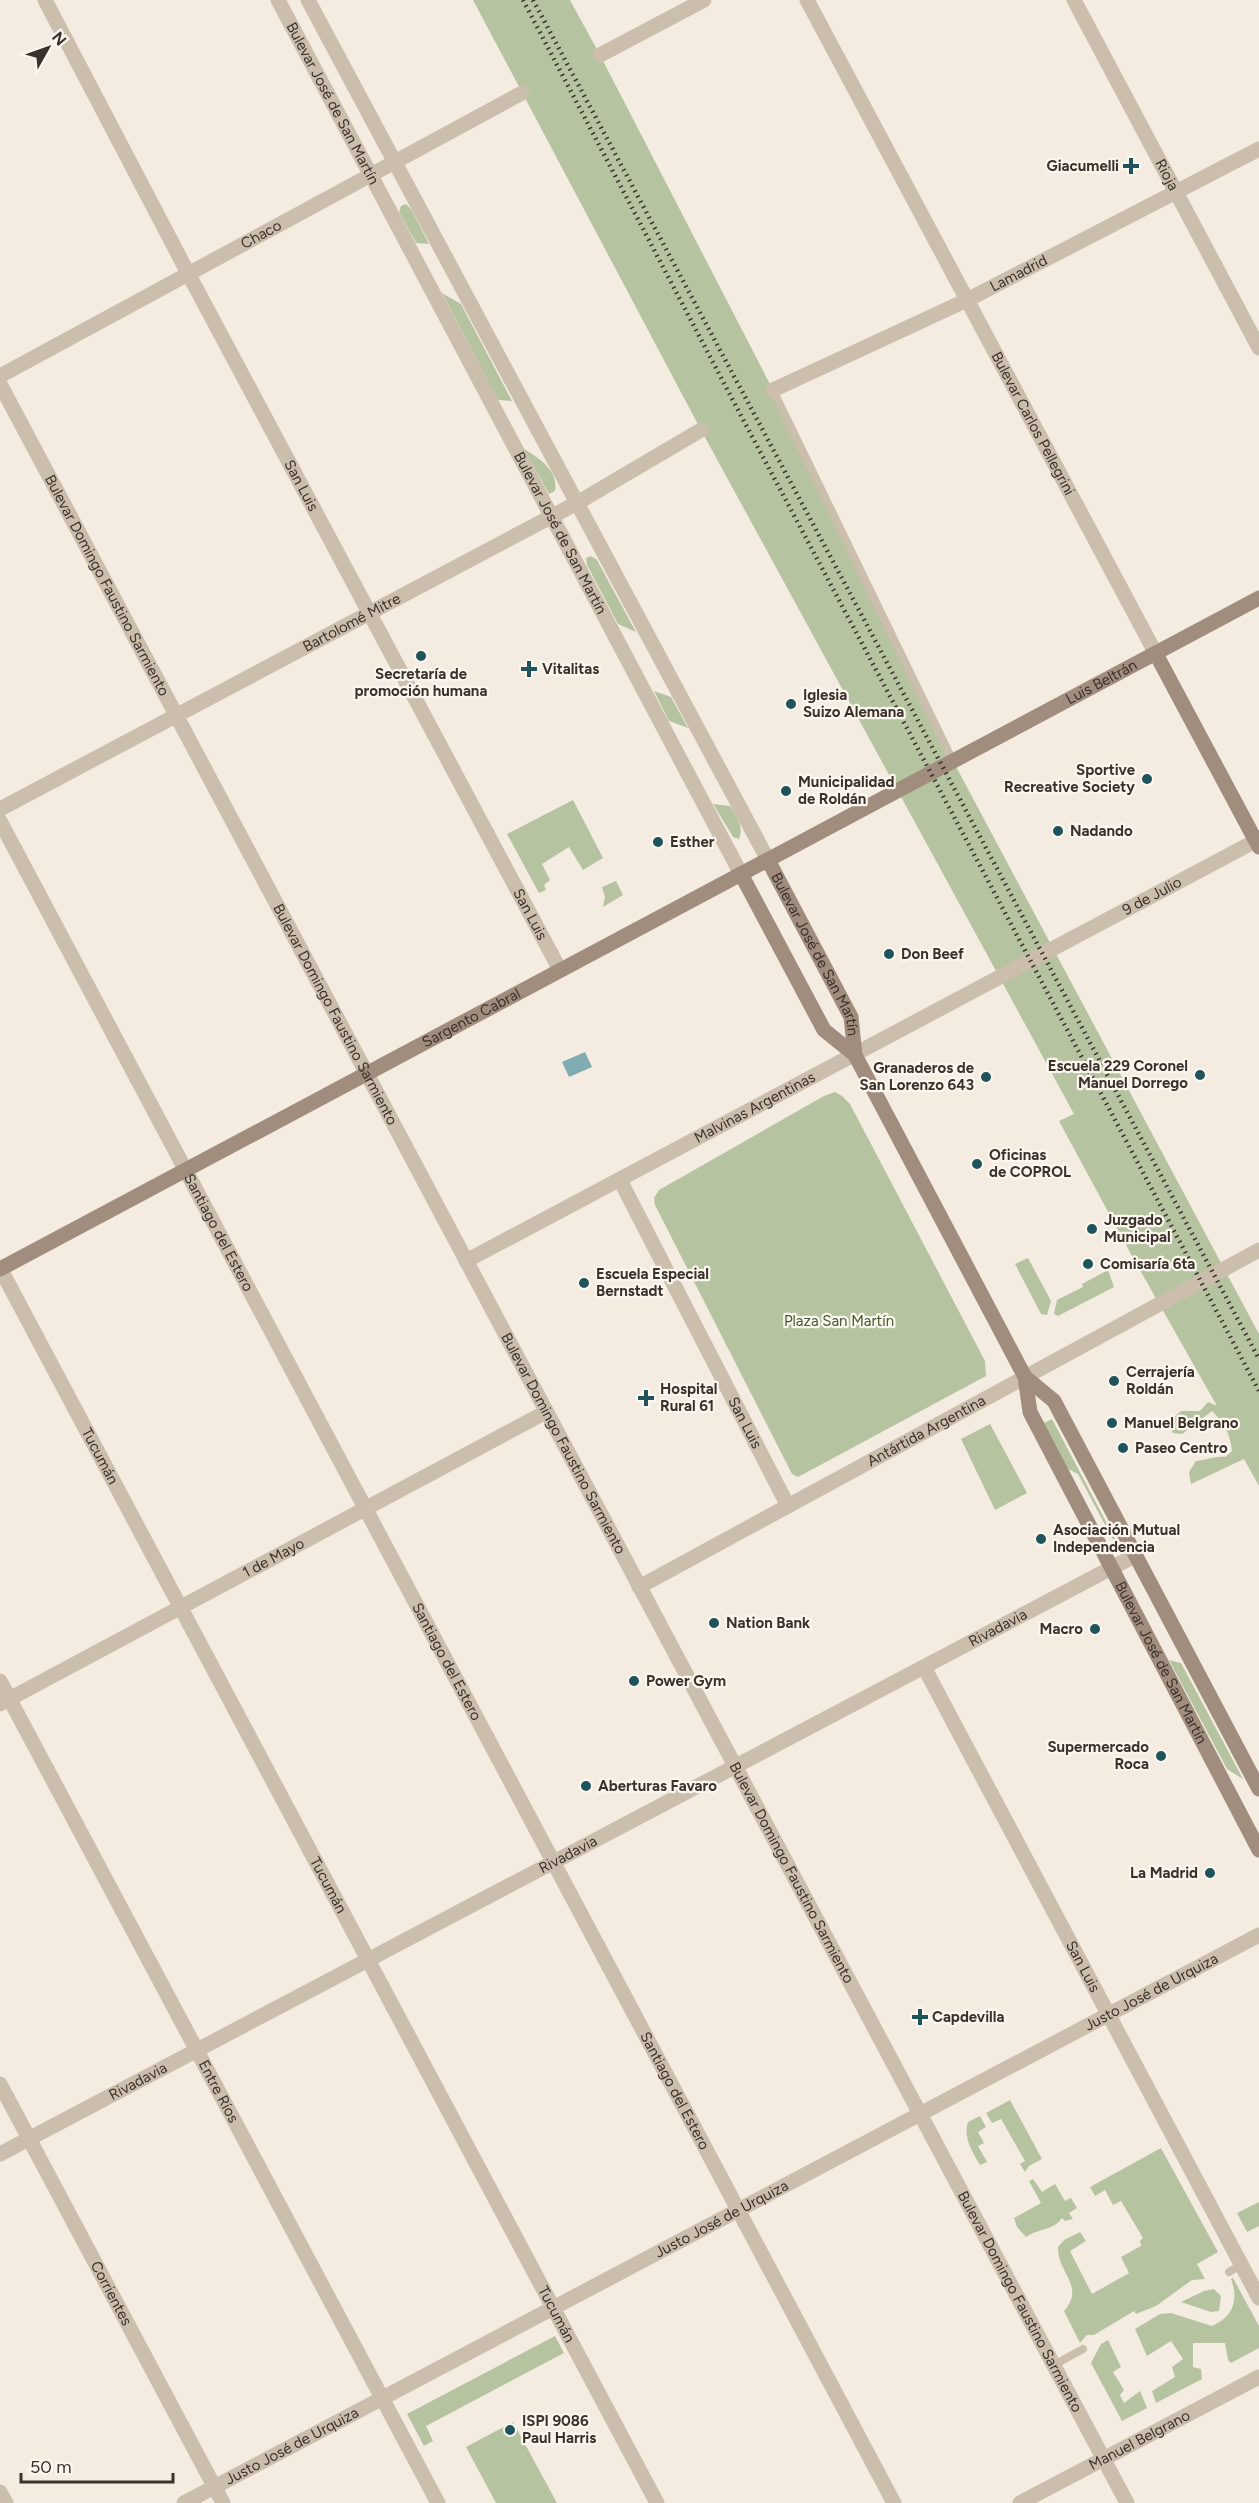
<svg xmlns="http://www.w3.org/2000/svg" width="1259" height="2503" viewBox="0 0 1259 2503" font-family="Figtree,sans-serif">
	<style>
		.green { fill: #b5c3a1 }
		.water { fill: #80abb1 }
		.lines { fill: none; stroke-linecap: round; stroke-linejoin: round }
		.service { stroke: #ccbead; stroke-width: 8 }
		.minor { stroke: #ccbead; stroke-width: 15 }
		.tertiary { stroke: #ccbead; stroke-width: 15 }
		.secondary { stroke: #a08d7e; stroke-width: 15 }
		.rail { stroke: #3b312b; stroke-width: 4.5; stroke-dasharray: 1.5 4.5; stroke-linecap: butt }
		.poi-dot { fill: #20545c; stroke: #fbf6ee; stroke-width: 2 }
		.labels { text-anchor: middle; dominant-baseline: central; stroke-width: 4.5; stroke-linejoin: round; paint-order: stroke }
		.street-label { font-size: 15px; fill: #3b312b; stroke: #fbf6ee }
		.poi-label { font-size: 15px; font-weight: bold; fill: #3b312b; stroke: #fbf6ee; text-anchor: start }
		.park-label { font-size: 15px; fill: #46592f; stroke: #fbf6ee }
	</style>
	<rect width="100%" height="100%" fill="#f4ece1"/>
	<path class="green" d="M473,0h97l30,55 173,335 180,371 306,573v152l-15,-27 -53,25 -2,-12 7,-11c11,-1 19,-5 29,-4l7,-6c-2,-18 -8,-28 -20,-40l-30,23 -9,-1 -3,-5 3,-10 8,-7h19l8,-9 9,4 -85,-150 -73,-135 15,-7 -373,-684z
		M406,204l5,5 18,35 -13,-1 -17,-31 2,-6z
		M442,293l19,11 51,97 -14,-1z
		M524,449c15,9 35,22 31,42l-6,3z
		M591,556l6,4 39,72 -18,-8 -31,-59 -1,-7z
		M654,691l17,6 17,31 -19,-7z
		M573,800l30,58 -20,12 -14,-23 -27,17 8,16 -6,5 2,5 -7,3 -32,-59z
		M713,804l17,2c7,11 14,21 9,33l-6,-2z
		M616,881l7,14 -20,12 2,-10 -3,-10z
		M835,1092l7,4 8,8 135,257 1,15 -188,101 -6,-3 -137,-269 -1,-7 5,-8 165,-94z
		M1028,1258l23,43 -4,14 -6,-1 -26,-50z
		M1108,1270l6,17 -56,29 -4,-2 3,-14 26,-13 -1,-3z
		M1052,1419l71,135 -2,1 -43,-81 -10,-5 -24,-46z
		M990,1424l37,69 -32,17 -34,-71z
		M1169,1660l12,3 62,116 -16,-10z
		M1010,2100l32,59 -13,7 -4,6 -5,-8 5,-3 -24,-42 -9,4 -6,-10z
		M980,2116l6,11 -8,5 6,11 -6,3 9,16 -7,3c-8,-14 -17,-27 -12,-43z
		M1161,2148l57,104 -21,12 8,15 -13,1 -36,26 -20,8 -2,-3 -40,24h-7l-7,8 -16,-32c22,-25 -7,-38 -6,-64l6,-7 16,-8 6,9 -16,10 22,43 37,-21 -8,-16 20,-11 -1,-5 3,-3 -22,-37 -8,4 -8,-15 -10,6 -5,-9z
		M1033,2179l9,13 13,-8 10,17 6,-3 6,10 -8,5 4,6 -8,2 -3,-3c-9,13 -23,10 -36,19l-9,-10 -3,-9 27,-15 -12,-22z
		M1259,2202v24l-12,6 -10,-19z
		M1233,2278l26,48v22l-28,15 -3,-3 -3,-17h-32v24l8,2 1,10 -46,24 -4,-12 23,-14 -3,-10 11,-8 -12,-18 -24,15 -12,-27 25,-15 11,-1 41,13c21,-9 27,-26 19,-47z
		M1214,2289l7,7 -2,15 -8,1 -30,-10 23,-11z
		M555,2336l9,17 -138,73 7,15 -9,5 -17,-32z
		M1108,2340l13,27 -8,5 11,18 -4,5 4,8 16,-12 7,17 -25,13 -31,-58 10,-19z
		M513,2422l44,81h-61l-30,-56z"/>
	<path class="water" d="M585,1052l7,15 -23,10 -7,-15z"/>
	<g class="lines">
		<path class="service" d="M773,390l180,371
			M1229,2272l12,-7
			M1054,2365l29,-16"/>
		<g class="minor">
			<path id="s1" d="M45,0l144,275 371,695"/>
			<path id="s2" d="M1074,0l185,348"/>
			<path d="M600,55l104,-55"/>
			<path id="s3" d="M0,376l522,-283"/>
			<path id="s4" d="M773,390l194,-90 292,-151"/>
			<path id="s5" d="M0,809l577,-306 124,-73"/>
			<path id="s6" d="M0,821l894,1682"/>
			<path id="s7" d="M620,1180l168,326"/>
			<path id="s8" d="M0,1268l657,1235"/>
			<path id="s9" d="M924,1667l335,631"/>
			<path id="s10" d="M0,1681l438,822"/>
			<path id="s11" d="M0,1704l546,-292"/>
			<path id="s12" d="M0,2084l223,419"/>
			<path id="s13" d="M0,2154l1136,-599"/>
			<path d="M0,2492l6,11"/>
			<path id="s14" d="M1020,2503l239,-126"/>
		</g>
		<g class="tertiary">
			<path id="s15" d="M278,0l463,874"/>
			<path d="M308,0l460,860"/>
			<path id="s16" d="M807,0l349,654"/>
			<path id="s17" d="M0,384l1127,2119"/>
			<path id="s18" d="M466,1261l793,-422"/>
			<path id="s19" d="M639,1587l620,-337"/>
			<path id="s20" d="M184,2503l1075,-568"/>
		</g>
		<g class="secondary">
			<path d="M1156,654l103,193"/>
			<path id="s21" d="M768,860l83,157 4,38 170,322 5,35 229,438"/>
			<path d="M741,874l83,156 31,25"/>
			<path id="s22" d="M0,1269l1259,-671"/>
			<path d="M1025,1377l29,24 205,388"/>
		</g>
		<path class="rail" d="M523,0l215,410 521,981
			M533,0l726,1359"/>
	</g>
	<g class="poi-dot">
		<path d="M1128 157h6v6h6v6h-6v6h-6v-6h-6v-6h6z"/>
		<circle cx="421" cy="656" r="6"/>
		<path d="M526 660h6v6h6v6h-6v6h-6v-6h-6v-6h6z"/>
		<circle cx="791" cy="704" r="6"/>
		<circle cx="1147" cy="779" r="6"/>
		<circle cx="786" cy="791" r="6"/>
		<circle cx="1058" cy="831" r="6"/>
		<circle cx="658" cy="842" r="6"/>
		<circle cx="889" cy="954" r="6"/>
		<circle cx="1200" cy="1075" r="6"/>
		<circle cx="986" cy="1077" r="6"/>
		<circle cx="977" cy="1164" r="6"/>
		<circle cx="1092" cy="1229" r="6"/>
		<circle cx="1088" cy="1264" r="6"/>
		<circle cx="584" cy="1283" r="6"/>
		<circle cx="1114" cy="1381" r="6"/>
		<path d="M643 1389h6v6h6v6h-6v6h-6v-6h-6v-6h6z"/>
		<circle cx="1112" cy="1423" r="6"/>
		<circle cx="1123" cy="1448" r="6"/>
		<circle cx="1041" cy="1539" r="6"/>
		<circle cx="714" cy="1623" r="6"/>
		<circle cx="1095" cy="1629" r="6"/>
		<circle cx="634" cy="1681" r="6"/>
		<circle cx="1161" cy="1756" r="6"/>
		<circle cx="586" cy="1786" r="6"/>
		<circle cx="1210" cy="1873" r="6"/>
		<path d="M917 2008h6v6h6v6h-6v6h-6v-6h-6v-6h6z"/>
		<circle cx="510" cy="2430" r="6"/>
	</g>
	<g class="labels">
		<g class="street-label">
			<text stroke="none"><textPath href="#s15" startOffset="117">Bulevar José de San Martín</textPath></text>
			<text stroke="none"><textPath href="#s2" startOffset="198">Rioja</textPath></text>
			<text stroke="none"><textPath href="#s3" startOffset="297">Chaco</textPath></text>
			<text stroke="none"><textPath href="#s4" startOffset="272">Lamadrid</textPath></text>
			<text stroke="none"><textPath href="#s16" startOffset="480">Bulevar Carlos Pellegrini</textPath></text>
			<text stroke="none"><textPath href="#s1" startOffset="549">San Luis</textPath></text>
			<text stroke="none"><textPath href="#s15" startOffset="603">Bulevar José de San Martín</textPath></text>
			<text stroke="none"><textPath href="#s17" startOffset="228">Bulevar Domingo Faustino Sarmiento</textPath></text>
			<text stroke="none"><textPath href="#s5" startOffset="398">Bartolomé Mitre</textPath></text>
			<text stroke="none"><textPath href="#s22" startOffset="1248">Luis Beltrán</textPath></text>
			<text stroke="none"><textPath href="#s18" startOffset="777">9 de Julio</textPath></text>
			<text stroke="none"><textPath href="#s1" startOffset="1035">San Luis</textPath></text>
			<text stroke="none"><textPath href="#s21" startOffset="106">Bulevar José de San Martín</textPath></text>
			<text stroke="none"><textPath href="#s17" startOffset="714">Bulevar Domingo Faustino Sarmiento</textPath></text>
			<text stroke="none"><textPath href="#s22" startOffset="534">Sargento Cabral</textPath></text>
			<text stroke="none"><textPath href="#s18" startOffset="327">Malvinas Argentinas</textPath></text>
			<text stroke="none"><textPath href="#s6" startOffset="466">Santiago del Estero</textPath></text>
			<text stroke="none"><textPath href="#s7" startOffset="273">San Luis</textPath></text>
			<text stroke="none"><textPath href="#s19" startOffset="327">Antártida Argentina</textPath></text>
			<text stroke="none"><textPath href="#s17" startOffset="1200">Bulevar Domingo Faustino Sarmiento</textPath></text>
			<text stroke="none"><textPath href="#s8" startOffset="213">Tucumán</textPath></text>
			<text stroke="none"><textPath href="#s11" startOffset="310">1 de Mayo</textPath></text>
			<text stroke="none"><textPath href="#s13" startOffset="1128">Rivadavia</textPath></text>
			<text stroke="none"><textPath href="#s6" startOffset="952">Santiago del Estero</textPath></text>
			<text stroke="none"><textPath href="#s21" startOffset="898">Bulevar José de San Martín</textPath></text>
			<text stroke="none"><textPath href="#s13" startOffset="642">Rivadavia</textPath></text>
			<text stroke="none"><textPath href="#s17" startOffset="1686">Bulevar Domingo Faustino Sarmiento</textPath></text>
			<text stroke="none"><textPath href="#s8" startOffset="699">Tucumán</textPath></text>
			<text stroke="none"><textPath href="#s9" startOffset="339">San Luis</textPath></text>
			<text stroke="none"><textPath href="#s20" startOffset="1094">Justo José de Urquiza</textPath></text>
			<text stroke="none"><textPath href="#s13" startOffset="156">Rivadavia</textPath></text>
			<text stroke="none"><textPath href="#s6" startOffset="1438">Santiago del Estero</textPath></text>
			<text stroke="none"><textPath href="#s10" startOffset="465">Entre Ríos</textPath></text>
			<text stroke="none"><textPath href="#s20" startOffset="608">Justo José de Urquiza</textPath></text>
			<text stroke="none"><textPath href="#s12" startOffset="237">Corrientes</textPath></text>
			<text stroke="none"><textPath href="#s17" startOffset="2172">Bulevar Domingo Faustino Sarmiento</textPath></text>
			<text stroke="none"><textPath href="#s8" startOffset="1185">Tucumán</textPath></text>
			<text stroke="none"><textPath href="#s14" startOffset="135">Manuel Belgrano</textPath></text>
			<text stroke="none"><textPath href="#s20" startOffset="122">Justo José de Urquiza</textPath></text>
		</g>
		<g class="poi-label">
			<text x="1119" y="166" text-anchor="end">Giacumelli</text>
			<text x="542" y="669">Vitalitas</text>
			<text x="421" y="674" text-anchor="middle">Secretaría de<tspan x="421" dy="17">promoción humana</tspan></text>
			<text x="803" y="695">Iglesia<tspan x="803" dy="17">Suizo Alemana</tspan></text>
			<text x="1135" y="770" text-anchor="end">Sportive<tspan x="1135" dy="17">Recreative Society</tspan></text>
			<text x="798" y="782">Municipalidad<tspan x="798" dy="17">de Roldán</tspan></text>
			<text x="1070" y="831">Nadando</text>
			<text x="670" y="842">Esther</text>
			<text x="901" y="954">Don Beef</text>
			<text x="1188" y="1066" text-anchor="end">Escuela 229 Coronel<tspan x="1188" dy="17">Manuel Dorrego</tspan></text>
			<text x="974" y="1068" text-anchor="end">Granaderos de<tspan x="974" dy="17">San Lorenzo 643</tspan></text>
			<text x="989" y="1155">Oficinas<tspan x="989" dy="17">de COPROL</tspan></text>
			<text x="1104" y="1220">Juzgado<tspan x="1104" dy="17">Municipal</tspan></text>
			<text x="1100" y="1264">Comisaría 6ta</text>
			<text x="596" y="1274">Escuela Especial<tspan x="596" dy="17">Bernstadt</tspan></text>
			<text x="1126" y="1372">Cerrajería<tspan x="1126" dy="17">Roldán</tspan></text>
			<text x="660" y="1389">Hospital<tspan x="660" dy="17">Rural 61</tspan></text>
			<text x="1124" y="1423">Manuel Belgrano</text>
			<text x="1135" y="1448">Paseo Centro</text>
			<text x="1053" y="1530">Asociación Mutual<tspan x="1053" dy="17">Independencia</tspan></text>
			<text x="726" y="1623">Nation Bank</text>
			<text x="1083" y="1629" text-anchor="end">Macro</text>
			<text x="646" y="1681">Power Gym</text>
			<text x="1149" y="1747" text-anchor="end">Supermercado<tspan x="1149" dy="17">Roca</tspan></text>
			<text x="598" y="1786">Aberturas Favaro</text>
			<text x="1198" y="1873" text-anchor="end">La Madrid</text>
			<text x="932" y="2017">Capdevilla</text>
			<text x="522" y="2421">ISPI 9086<tspan x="522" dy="17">Paul Harris</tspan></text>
		</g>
		<g class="park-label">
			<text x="839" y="1321">Plaza San Martín</text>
		</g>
	</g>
	<g transform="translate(48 48) rotate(50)" stroke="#fbf6ee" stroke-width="4.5" paint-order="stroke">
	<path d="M0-4.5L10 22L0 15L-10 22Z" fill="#3b312b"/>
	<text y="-9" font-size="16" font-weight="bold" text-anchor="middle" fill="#3b312b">N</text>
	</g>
	<path d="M21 2473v9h152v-9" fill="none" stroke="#3b312b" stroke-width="3"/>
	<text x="30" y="2473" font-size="18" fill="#3b312b" stroke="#fbf6ee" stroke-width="4.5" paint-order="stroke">50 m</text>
</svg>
